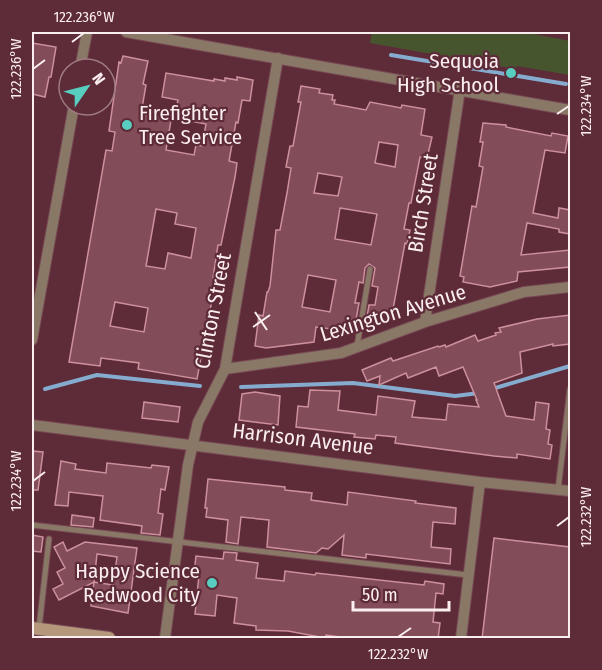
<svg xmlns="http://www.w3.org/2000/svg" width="602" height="670" viewBox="0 0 602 670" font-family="'Fira Sans Condensed',sans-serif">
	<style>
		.green { fill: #47552f }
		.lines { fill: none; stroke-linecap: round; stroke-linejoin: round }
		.stream { stroke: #85acce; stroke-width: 4 }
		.building { fill: #834c59; stroke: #cd909d; stroke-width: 1.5; fill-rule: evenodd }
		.service-casing { stroke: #774a55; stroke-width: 7 }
		.minor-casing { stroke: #774a55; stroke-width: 12 }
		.secondary-casing { stroke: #774a55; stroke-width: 14 }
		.service { stroke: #8a7866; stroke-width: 5 }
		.minor { stroke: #8a7866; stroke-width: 10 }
		.secondary { stroke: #b5987c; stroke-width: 12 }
		.ticks { fill: none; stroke: #fbeef0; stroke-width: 2 }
		.poi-dot { fill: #58cec0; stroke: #5e2b38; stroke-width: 2 }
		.labels { text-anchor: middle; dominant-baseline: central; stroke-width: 4.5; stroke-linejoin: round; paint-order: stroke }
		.poi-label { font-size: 21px; fill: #fbeef0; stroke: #5e2b38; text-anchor: end }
		.street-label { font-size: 21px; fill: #fbeef0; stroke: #5e2b38 }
		.neatline { fill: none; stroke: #fbeef0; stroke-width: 2 }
		.ticks-label { font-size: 15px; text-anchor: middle; fill: #fbeef0 }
	</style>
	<rect width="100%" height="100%" fill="#5e2b38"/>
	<path class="green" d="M372,32h151l47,9v34l-53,-9 -1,3 -146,-26z"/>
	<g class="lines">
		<path class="stream" d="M391,55l175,29
			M241,387l112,-4 102,13 24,-3
			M45,389l52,-14 103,11
			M492,389l78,-23"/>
	</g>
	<path class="building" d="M32,43l24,4 -5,30h-2l-4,20 -13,-3z
		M123,56l25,5 -5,23 3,1 -5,29 30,6 -5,30 28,5 2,-10 6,1 4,-22 -32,-6 4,-18 -16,-3 4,-24 48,8v-2l11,2v-3l12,2v-3l16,3 -3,21 -8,-1 -4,23 -2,-1 -7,39 8,2 -2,14 -14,68h-3l-5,33 3,1 -19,100 -59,-10 1,-6 -38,-5 -1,8 -31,-4 37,-212 6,1 3,-19 -6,-1 10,-69 2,1zM156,209l21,4 -2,11 21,4 -5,30 -23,-5 -3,16 -19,-3zM115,302l33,6 -4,24 -34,-6z
		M301,86l19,3 -1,4 14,2 -1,5h3l-1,4 32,6 4,-8 31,6 1,-3 23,4 -4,26 11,2 -5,21 -7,-1 -9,46h-2l-5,26 6,1 -3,14 -2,-1 -13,72 -16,-3 -2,11 -8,-1 3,-17h6l3,-18 -6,-1 3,-18 -6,-4 -4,4 -2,15 -4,-1 -4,21h4l-3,17 -7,-1 -2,12 -31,-4 -2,15 -48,6 -11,-2 4,-31 4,1 4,-24h1l2,-6 6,-56h4l7,-37 4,-25 -5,-1 4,-21h3l8,-44h-3zM379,142l19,3 -3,22 -20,-4zM318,173l24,4 -4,19 -24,-3zM340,208l37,6 -6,31 -36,-6zM308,275l28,5 -6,32 -28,-5z
		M483,123l23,2v2l45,9 1,-3 16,3 -3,17 -20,-3 -12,63 25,5 1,-10 11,2v24l-11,-2v-3l-32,-6 -6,32 49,-5v17l-52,5 -1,9 -27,6 -27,-5 1,-5 -4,-1 12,-70 4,1 7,-40 -4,-1 4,-24h-3z
		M570,315v29l-17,2v-2l-33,8 2,21 -28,10 12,33 28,4 2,-18 13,2 -3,25 4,1 -2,14 4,1 -2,14 -33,-5v4l-23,-2 -99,-13 1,-6 -20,-2 -1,4 -21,-2 1,-3 -59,-7 2,-21 10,1 2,-17 30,1 -2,19 38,5 2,-19 37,5 -3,16 34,3 2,-16 31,3 -3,-7h1l-14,-33 -24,9 -3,-9 -28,11 -2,-5 -27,12 1,-9 -13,5 -5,-11 29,-12 2,3 45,-15 1,1 6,-2 1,2 29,-12 3,6 18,-6 -1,-2 6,-1 -2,-4 38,-9z
		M255,392l25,4 -2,29 -39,-5 3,-26z
		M144,402l36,5 -2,15 -36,-4z
		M32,451l11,1 -5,38h-6z
		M61,461l15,3 -1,5 31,4 1,-10 44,5 1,-3 17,2 -4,23 -4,-1 -3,24 5,1 -3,21 -19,-2 1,-7 -42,-6 3,-24 -34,-4 -1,14 -13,-1z
		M208,479l77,8v3l27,3 -1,7 36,5 1,-13 68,9 -1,2 41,5 -1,16 -22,-2 -2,25 20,2 -1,15 -84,-10v4l-24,-3 2,-20 -16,14 -6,-1 -6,5 -49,-6 2,-27 -28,-3 -3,27 -12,-2 2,-22 -22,-3 1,-9h-2z
		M72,515l22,3 -1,9 -22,-2z
		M32,535l11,2 -2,15 -9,-1z
		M494,538l76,9v92h-88z
		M63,542l4,9 18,-9 52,6 -9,65 -37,-7 3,-24 -35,18 -6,-11 10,-5 -6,-12 8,-4 -11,-21zM97,554l20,3 -4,28 -19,-3z
		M224,552l13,1 -1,7 22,3 -2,15 28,3 1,-10 30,4 1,-2 108,12 1,-4 19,3 -1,10 -7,-1 -3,29 7,1 -2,16h-84l-28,-4 -1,3 -37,-7 -32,-1v-4l-22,-3 3,-25 -20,-3 -2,21 -20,-2 4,-39 -5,-1 2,-18 27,3z"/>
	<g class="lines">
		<g class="service-casing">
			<path id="service" d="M357,346l13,-77
				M558,490l12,-101
				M32,525l436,50
				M39,628l10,-89"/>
		</g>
		<g class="minor-casing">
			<path id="minor" d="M126,32l444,78
				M80,69l7,-37
				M425,322l35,-233
				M32,340l42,-235
				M225,369l116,-16 84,-31 99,-30 46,-5
				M32,425l448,57 90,9
				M165,638l23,-173 10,-43 27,-53 53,-311
				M461,638l19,-156"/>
		</g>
		<g class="secondary-casing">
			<path id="secondary" d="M32,628l77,10"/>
		</g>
		<use href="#service" class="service"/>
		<use href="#minor" class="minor"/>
		<use href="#secondary" class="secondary"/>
	</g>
	<path class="ticks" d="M72,42l12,-9M33,69l12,-9M557,114l12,-8M255,312l12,18M253,327l17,-12M33,481l12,-9M557,526l12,-9M398,637l13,-9"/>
	<g class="poi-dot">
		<circle cx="511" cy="73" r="6"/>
		<circle cx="127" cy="125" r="6"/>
		<circle cx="212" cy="583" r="6"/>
	</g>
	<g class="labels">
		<g class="poi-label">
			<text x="499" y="61">Sequoia<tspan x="499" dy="24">High School</tspan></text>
			<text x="139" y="113" text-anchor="start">Firefighter<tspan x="139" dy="24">Tree Service</tspan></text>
			<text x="200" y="571">Happy Science<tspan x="200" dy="24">Redwood City</tspan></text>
		</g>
		<g class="street-label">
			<text transform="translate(423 203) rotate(-81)">Birch Street</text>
			<text transform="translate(213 311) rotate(-79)">Clinton Street</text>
			<text transform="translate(393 313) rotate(-17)">Lexington Avenue</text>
			<text transform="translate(303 439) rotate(7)">Harrison Avenue</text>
		</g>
	</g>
	<rect width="602" height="670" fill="none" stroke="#5e2b38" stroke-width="66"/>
	<g transform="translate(87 87) rotate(55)"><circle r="28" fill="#5e2b38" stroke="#9d7982" stroke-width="1.5"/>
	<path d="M0-4.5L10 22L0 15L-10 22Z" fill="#58cec0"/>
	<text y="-9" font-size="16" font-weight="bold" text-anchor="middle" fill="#fbeef0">N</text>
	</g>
	<path d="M353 601v9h96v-9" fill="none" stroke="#fbeef0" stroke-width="3"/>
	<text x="362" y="601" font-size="18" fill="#fbeef0" stroke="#5e2b38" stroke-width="4.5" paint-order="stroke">50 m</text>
	<rect x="33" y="33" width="536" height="604" class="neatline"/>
	<g class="ticks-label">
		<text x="84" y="22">122.236°W</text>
		<text transform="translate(16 69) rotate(-90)" y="5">122.236°W</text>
		<text transform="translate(586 106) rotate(-90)" y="5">122.234°W</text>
		<text transform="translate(16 481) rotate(-90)" y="5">122.234°W</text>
		<text transform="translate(586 517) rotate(-90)" y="5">122.232°W</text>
		<text x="398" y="659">122.232°W</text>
	</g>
</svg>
